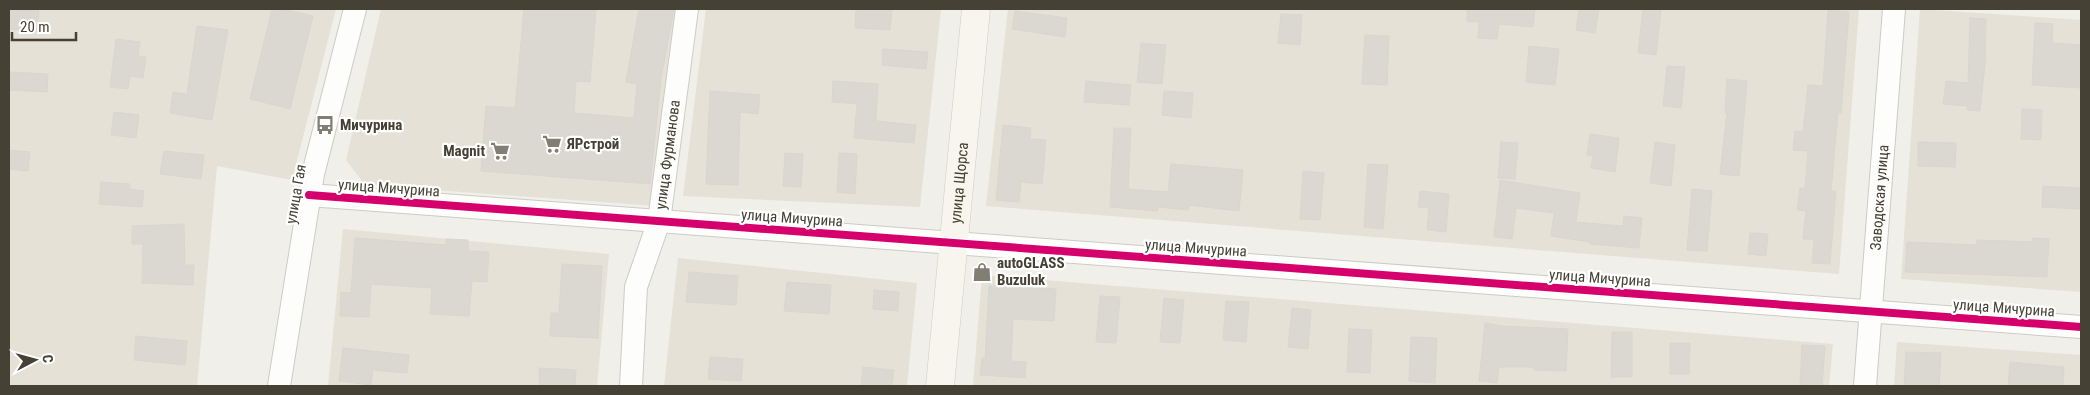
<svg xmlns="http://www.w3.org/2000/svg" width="2090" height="395" viewBox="0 0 2090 395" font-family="'Roboto Condensed',sans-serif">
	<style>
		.residential { fill: #e5e1d6 }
		.building { fill: #dad8d1; stroke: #d8d6cf }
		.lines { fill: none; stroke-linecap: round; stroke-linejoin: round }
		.minor-casing { stroke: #cdcbc5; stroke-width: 24 }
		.secondary-casing { stroke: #d0cdc0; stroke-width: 29 }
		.minor { stroke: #fdfdfc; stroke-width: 22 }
		.secondary { stroke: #f7f5ee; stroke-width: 28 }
		.cycleway-casing { stroke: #fff; stroke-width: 11 }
		.cycleway { stroke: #d6006c; stroke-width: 8 }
		.labels { text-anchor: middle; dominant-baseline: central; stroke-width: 4.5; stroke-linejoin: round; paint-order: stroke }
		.poi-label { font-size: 15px; font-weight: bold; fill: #464135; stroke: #fff; text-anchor: start }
		.street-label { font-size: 15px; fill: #464135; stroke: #fff }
	</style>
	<rect width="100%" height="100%" fill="#f0efe9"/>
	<path class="residential" d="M9,9h327l-44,171 -75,-14 -20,220h-188z
		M381,9h301l-26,197 -291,-21 -19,-25z
		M706,9h235l-21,198 -237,-11z
		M1008,9h851l-20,265 -853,-68z
		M1920,9l161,11v272l-180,-13z
		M343,229l266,25 -12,132h-269z
		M678,258l239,25 -10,103h-243z
		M982,275l851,69 -4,42h-856z
		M1897,342l184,13v31h-187z"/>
	<path class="building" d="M9,9l30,2 -2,20 -28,-2z
		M272,9h10l31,7 -23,93 -40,-10z
		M524,9h72l-6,73 -14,-1 -2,32 60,5 3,-34 -11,-2 13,-73h35l-13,70 -11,105 -169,-13 5,-65 29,2z
		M856,9h36l-2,21 -35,-2z
		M1467,9h68l-2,18 -34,-3 -2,15 -19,-1 1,-16 -12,-1z
		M1579,9h20l-4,24 -19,-3z
		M1643,9h18l-5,46 -18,-2z
		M1828,10l21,2 -8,101 -3,-1 -7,79h5l-6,73 -18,-1 2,-24h-11l3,-28 -9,-1 3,-22h5l3,-37 -15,-1 2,-19 8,1 5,-47 15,1z
		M1015,11l52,7 -2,19 -53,-8z
		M1281,14l21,1 -2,30 -22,-2z
		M1970,18l16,1 -1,45 -5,47 -13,-1v-4l-24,-2 3,-23 22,2z
		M2035,23l18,1 -1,19 29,2v43l-49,-3z
		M197,26l31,4 -16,90 -42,-7 3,-21 14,2z
		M1365,35l24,1 -2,49 -25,-1z
		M116,39l24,3 -2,14 8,1 -3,21 -13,-2 -2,13 -18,-2z
		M1141,43l25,2 -4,39 -25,-2z
		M1529,46l30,3 -4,36 -29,-3z
		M883,49l45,3 -2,17 -44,-4z
		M1667,66l18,1 -4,41 -18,-2z
		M9,72l39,2 -1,18 -38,-2z
		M1727,79l20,2 -8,95 -19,-2 7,-61h-2z
		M833,81l45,3 -2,37 40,4 -2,18 -60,-5 3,-34 -25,-2z
		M1086,81l45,4 -2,20 -45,-3z
		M710,91l50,4 -2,19 -18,-2 -2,73 -32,-1z
		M1164,91l29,2 -2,25 -29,-3z
		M2022,109l20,1 -1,30 -20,-1z
		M114,112l25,3 -3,23 -25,-3z
		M1003,125l28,3 -1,11 16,1 -4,44 -21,-2 -2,20 -23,-2z
		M1114,128h17l-3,61 40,3 3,-28 72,6 -4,41 -50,-6 -1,5 -30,-3 -1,4 -47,-4z
		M1590,134l29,4 -4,34 -24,-4 2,-12 -6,-1z
		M1501,142l17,1 -3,36 -17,-1z
		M1655,142l20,3 -4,41 -21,-3z
		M1918,142l38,1 -1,24 -37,-1z
		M9,150l21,2 -2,19 -19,-2z
		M164,151l40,4 -3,24 -41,-5z
		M785,153l18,1 -2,33 -18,-1z
		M839,153l18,1 -2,40 -18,-2z
		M1368,164l20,1 -5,64 -19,-2z
		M1303,171l21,2 -4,47 -20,-1z
		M1500,180l80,13 -4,29 47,4 1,-10 18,2 -3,30 -49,-4v-2l-39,-6 3,-23 -38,-5 -4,31 -18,-2z
		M101,182l29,2 -1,5 15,2 -2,16 -43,-3z
		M2043,186l37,2v21l-38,-2z
		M1692,189l20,2 -5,60 -20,-1z
		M1420,191l29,3 -3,38 -19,-2 2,-22 -11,-1z
		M184,224l1,41h9l-1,20 -51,-2 1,-39h-11v-18z
		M1750,233l18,1 -2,22 -18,-2z
		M355,238l91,7v-6l22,1v11l21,1 -2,30 -15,-1 -3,35 -39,-2 2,-26 -61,-4 -2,33 -29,-1 1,-24 10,1z
		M2032,238l17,1 -2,38 -142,-5 2,-30 69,3 1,-5 55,2z
		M562,264l40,2 -4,72 -48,-2 1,-23h8z
		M689,272l49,4 -2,29 -50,-3z
		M787,282l44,3 -2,29 -45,-3z
		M989,286l67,3 -2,32 -41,-2 -2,42 15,1 -1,16 -45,-3 2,-17 3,1z
		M874,290l25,2 -1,19 -25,-2z
		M1100,296l20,1 -4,46 -20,-1z
		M1164,298l20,2 -4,43 -20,-1z
		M1226,301l23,1 -3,40 -23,-2z
		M1292,308l19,2 -3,39 -20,-2z
		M1485,323l18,3 65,3 -2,42 -32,-1v-3h-35l-2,16 -18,-2z
		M1349,329l23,1 -2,43 -23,-1z
		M1612,332h20v45h-21z
		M136,336l51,5 -2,24 -51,-5z
		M1411,337l26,1 -2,45 -26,-2z
		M1670,343h20l-1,31h-19z
		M1802,345l23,1 -3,40 -22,-1z
		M343,348l66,7 -2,18 -34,-3 -2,15 -32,-4z
		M1906,352l35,1 -2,33h-35z
		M710,357l33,2 -2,22 -33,-2z
		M2010,362l54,5 -1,19h-55z
		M863,367l31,3 -2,16h-31z
		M539,368l37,2 -1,16h-36z"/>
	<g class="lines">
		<g class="minor-casing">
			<g id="minor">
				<path d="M309,195l1772,132"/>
				<path d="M279,386l34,-212 42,-165"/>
				<path id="s1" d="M631,386l5,-99 23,-66 28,-212"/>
				<path id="s2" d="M1865,386l29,-377"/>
			</g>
		</g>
		<g class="secondary-casing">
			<g id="secondary">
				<path id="s3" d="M940,386l36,-377"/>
			</g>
		</g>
		<use href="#minor" class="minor"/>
		<use href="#secondary" class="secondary"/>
		<g class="cycleway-casing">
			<path id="cycleway" d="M309,195l1772,132"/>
		</g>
		<use href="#cycleway" class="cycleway"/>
	</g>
	<defs>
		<g id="bus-bare" transform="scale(1.5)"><path d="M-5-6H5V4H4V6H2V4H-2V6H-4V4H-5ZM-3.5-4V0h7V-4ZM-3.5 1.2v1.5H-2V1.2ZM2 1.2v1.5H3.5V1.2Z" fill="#827e74" stroke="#fff" stroke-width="2.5" paint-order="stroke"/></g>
		<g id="supermarket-bare" transform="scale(1.5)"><path d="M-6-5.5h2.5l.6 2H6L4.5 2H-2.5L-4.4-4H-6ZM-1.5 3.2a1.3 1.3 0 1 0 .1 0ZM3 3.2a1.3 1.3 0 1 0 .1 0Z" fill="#827e74" stroke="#fff" stroke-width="2.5" paint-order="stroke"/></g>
		<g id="shop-bare" transform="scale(1.5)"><path d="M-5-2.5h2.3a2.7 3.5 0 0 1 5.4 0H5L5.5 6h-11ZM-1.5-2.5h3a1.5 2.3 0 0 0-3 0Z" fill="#827e74" stroke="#fff" stroke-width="2.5" paint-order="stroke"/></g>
	</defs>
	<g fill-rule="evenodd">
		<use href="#bus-bare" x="325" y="125"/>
		<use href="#supermarket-bare" x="552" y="144"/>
		<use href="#supermarket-bare" x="500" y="151"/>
		<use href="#shop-bare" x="982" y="272"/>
	</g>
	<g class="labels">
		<g class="poi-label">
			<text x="340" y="125">Мичурина</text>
			<text x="567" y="144">ЯРстрой</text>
			<text x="485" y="151" text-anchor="end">Magnit</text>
			<text x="997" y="263">autoGLASS<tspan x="997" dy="17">Buzuluk</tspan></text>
		</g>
		<g class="street-label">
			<text stroke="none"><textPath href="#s1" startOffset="236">улица Фурманова</textPath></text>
			<text stroke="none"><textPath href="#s3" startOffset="204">улица Щорса</textPath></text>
			<text transform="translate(389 188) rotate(4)">улица Мичурина</text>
			<text transform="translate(296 194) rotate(-80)">улица Гая</text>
			<text stroke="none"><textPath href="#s2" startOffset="189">Заводская улица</textPath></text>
			<text transform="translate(792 218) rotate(4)">улица Мичурина</text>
			<text transform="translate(1196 248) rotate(4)">улица Мичурина</text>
			<text transform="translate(1600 278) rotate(4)">улица Мичурина</text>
			<text transform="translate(2004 308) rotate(4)">улица Мичурина</text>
		</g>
	</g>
	<rect width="2090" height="395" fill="none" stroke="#464135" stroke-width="20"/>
	<g transform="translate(35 360) rotate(84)" stroke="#ffffff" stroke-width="4" paint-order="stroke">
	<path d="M0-4L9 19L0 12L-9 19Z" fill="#464135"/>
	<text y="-8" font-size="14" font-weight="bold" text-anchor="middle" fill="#464135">С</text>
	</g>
	<path d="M12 32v8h64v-8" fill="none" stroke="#464135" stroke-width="2.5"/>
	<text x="20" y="32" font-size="15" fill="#464135" stroke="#ffffff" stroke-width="4" paint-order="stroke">20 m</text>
</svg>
